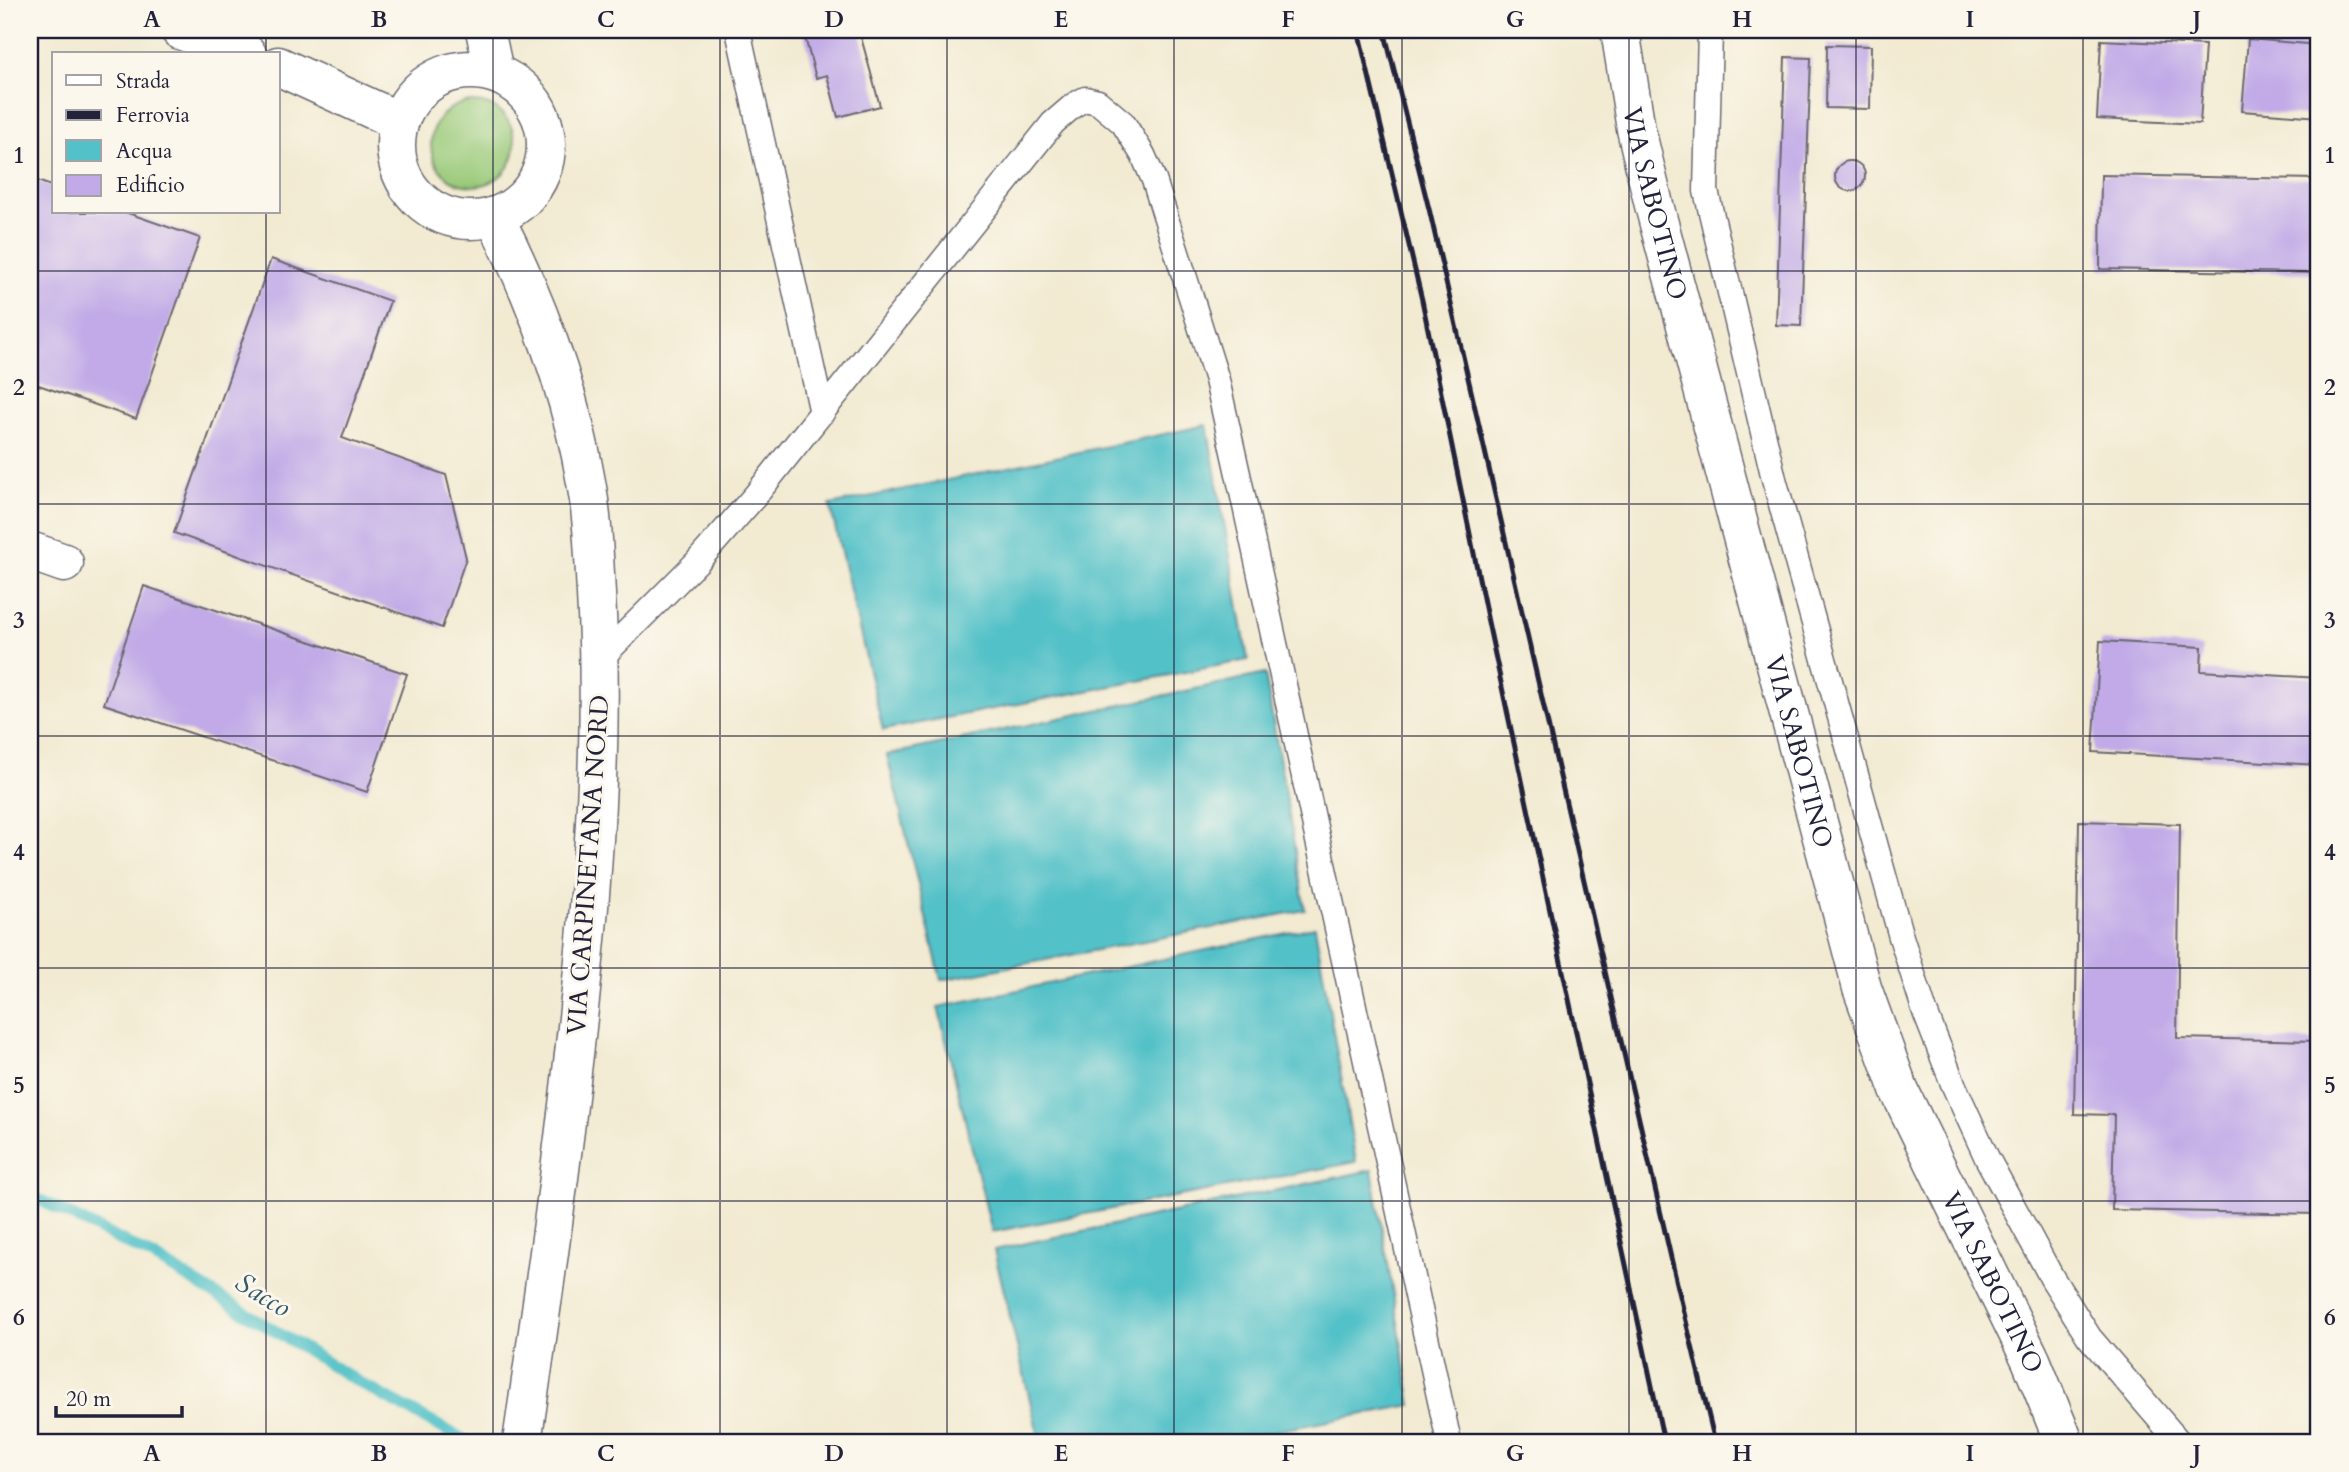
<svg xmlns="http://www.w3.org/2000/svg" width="2349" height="1472" viewBox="0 0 2349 1472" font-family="Cardo,serif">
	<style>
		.green { fill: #98c978; stroke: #5d765a; stroke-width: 2 }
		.water { fill: #53c1c8; stroke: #3a7282; stroke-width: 2 }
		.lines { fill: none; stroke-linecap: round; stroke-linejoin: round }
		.stream { stroke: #53c1c8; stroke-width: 12 }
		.building { fill: #c1aae7 }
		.service-casing { stroke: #6b6870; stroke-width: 27 }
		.minor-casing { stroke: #6b6870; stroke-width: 41 }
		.secondary-casing { stroke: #6b6870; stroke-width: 41 }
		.service { stroke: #fff; stroke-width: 24 }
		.minor { stroke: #fff; stroke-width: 38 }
		.secondary { stroke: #fff; stroke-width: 38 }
		.rail { stroke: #22223b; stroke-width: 5 }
		.grid { fill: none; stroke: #22223b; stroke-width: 2; stroke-opacity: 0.55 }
		.labels { text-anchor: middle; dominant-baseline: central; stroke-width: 6; stroke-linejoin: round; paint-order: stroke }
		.street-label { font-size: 26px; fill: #22223b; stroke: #fbf7ec }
		.water-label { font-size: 28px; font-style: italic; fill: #335a6c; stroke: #fbf7ec }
		.neatline { fill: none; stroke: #22223b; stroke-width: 2.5 }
		.grid-label { font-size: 23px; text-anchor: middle; font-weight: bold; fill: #22223b }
	</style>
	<rect width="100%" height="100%" fill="#fbf7ec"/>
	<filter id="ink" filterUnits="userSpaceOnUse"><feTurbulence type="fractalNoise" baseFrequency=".0143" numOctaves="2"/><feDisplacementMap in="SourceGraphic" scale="14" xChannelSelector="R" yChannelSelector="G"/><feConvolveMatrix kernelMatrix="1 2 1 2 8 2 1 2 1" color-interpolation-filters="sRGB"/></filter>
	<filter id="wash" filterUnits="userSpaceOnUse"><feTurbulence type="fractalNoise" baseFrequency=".00686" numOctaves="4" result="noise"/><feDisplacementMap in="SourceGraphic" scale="28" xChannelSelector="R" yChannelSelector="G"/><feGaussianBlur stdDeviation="1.57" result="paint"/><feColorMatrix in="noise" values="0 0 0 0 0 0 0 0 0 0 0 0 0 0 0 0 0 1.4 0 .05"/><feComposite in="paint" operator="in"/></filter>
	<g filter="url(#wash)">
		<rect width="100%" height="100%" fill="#f2ead1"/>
		<path class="green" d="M431 144a42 42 0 1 1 84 0a42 42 0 1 1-84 0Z"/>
		<path class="water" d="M1207,425l41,235 -365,70 -53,-225z
			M1265,674l40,236 -364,70 -54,-225z
			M1315,927l41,235 -364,70 -54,-225z
			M1372,1170l40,235 -194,37h-178l-46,-192z"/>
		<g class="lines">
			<path class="stream" d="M30,1195l124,62 213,130 101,55"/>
		</g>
		<g id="blocks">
			<path class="building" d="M803,30h56l21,76 -42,11 -11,-42 -11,3z
				M2248,39l71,6v72l-77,-6z
				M2101,40l104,5 -5,79 -103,-5z
				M1827,45l44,1 -1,63 -44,-1z
				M1785,57l26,1 -10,268 -25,-1z
				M1835 176a15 15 0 1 1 30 0a15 15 0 1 1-30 0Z
				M2101,175l214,4 -1,94 -214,-4z
				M32,179l22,8v25h71l75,26 -64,181 -106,-37v-196z
				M271,259l119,42 -48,137 104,37 20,83 -24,70 -268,-95z
				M144,586l263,88 -40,118 -263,-88z
				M2100,641l102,6 -1,24 118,7v87l-226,-13z
				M2079,821l101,3 -3,214 142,3v173l-207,-4 2,-95 -40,-1z"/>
		</g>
	</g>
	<g filter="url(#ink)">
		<use href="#blocks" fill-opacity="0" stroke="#6b6870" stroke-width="2"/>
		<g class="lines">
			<g class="service-casing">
				<path id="service" d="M738,30l84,383
					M1710,30l-4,161 68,288 127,458 24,75 29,74 33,72 65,120 37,59 90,105
					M599,660l98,-98 58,-66 298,-373 21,-18 11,-6 13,3 25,21 20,32 11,25 37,117 26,83 23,103 209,959"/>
			</g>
			<g class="minor-casing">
				<g id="minor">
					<path d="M180,30l67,24"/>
					<path id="s1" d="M1620,30l16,99 18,76 208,783 37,102 132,270 33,82"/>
					<path d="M278,66l120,55"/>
					<path d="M30,551l34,12"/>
				</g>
			</g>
			<g class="secondary-casing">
				<path id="secondary" d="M485,30l9,42
					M396 145a75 75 0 1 1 150 0a75 75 0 1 1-150 0Z
					M494,216c43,85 76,173 92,266 7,37 8,75 10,112 6,105 2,209 -7,313 -16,180 -41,358 -67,535"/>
			</g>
			<use href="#service" class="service"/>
			<use href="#minor" class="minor"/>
			<use href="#secondary" class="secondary"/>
			<path class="rail" d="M1358,30l64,270 66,322 176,820
				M1384,30l46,183 245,1062 40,167"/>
		</g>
	</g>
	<path class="grid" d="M266,30v24M493,30v1412M720,30v1412M947,30v1412M1174,30v1412M1402,30v1412M1629,30v1412M1856,30v1412M2083,30v1412M266,212v1230M30,271h2289M30,504h2289M30,736h2289M30,968h2289M30,1201h2289"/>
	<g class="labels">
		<g class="street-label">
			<text stroke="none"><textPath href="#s1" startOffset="177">VIA SABOTINO</textPath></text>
			<text stroke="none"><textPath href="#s1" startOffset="744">VIA SABOTINO</textPath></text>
			<text transform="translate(588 865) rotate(-86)">VIA CARPINETANA NORD</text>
			<text stroke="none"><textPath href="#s1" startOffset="1311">VIA SABOTINO</textPath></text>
		</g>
		<g class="water-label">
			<text transform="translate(263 1295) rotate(31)">Sacco</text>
		</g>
	</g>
	<rect width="2349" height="1472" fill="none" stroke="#fbf7ec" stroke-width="77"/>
	<rect x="52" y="52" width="228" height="161" fill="#fbf7ec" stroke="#a4a2a5" stroke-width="2"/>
	<rect x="66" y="75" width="35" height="10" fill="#ffffff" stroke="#a4a2a5" stroke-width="2"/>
	<text x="116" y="88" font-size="21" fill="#22223b">Strada</text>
	<rect x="66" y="110" width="35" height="10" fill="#22223b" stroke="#a4a2a5" stroke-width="2"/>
	<text x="116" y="122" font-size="21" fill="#22223b">Ferrovia</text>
	<rect x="66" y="140" width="35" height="21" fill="#53c1c8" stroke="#a4a2a5" stroke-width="2"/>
	<text x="116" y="158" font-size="21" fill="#22223b">Acqua</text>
	<rect x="66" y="175" width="35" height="21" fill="#c1aae7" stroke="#a4a2a5" stroke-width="2"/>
	<text x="116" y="192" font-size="21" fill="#22223b">Edificio</text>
	<path d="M56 1406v10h126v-10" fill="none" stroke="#22223b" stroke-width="3.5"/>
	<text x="66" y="1406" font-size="21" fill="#22223b" stroke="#fbf7ec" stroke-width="5" paint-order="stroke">20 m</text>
	<rect x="38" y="38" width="2272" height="1396" class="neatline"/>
	<g class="grid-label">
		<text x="152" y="27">A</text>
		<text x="379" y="27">B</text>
		<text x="606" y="27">C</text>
		<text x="834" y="27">D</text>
		<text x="1061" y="27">E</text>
		<text x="1288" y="27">F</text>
		<text x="1515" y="27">G</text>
		<text x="1742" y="27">H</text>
		<text x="1970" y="27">I</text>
		<text x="2197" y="27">J</text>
		<text x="19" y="163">1</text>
		<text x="2330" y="163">1</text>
		<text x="19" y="395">2</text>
		<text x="2330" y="395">2</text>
		<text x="19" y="628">3</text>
		<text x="2330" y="628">3</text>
		<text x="19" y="860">4</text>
		<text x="2330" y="860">4</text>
		<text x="19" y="1093">5</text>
		<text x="2330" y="1093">5</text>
		<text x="19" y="1325">6</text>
		<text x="2330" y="1325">6</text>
		<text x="152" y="1461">A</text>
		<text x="379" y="1461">B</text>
		<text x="606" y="1461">C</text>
		<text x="834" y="1461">D</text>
		<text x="1061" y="1461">E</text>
		<text x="1288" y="1461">F</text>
		<text x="1515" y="1461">G</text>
		<text x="1742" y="1461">H</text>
		<text x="1970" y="1461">I</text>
		<text x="2197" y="1461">J</text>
	</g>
</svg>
